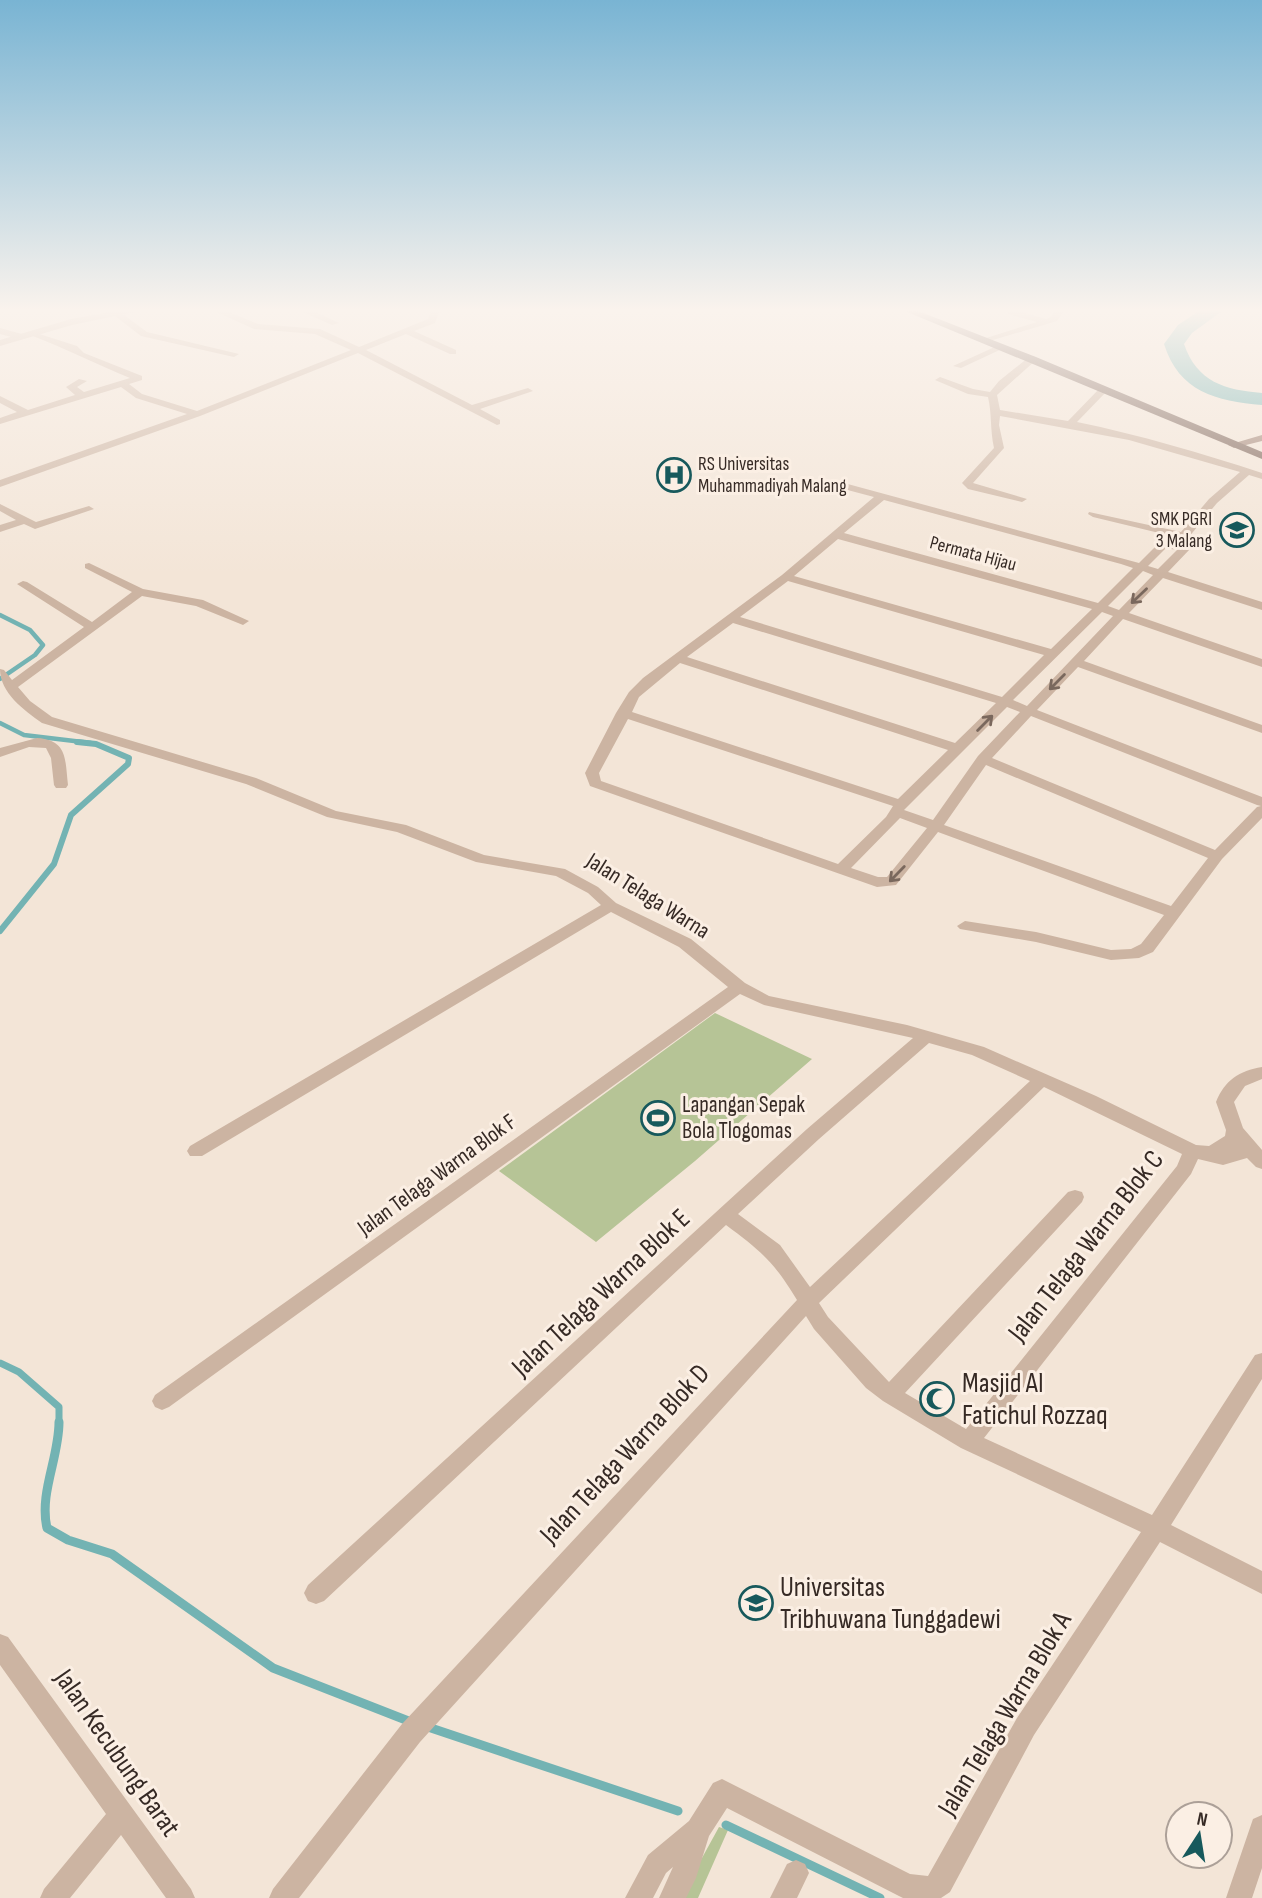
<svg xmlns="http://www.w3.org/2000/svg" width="1262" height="1898" viewBox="0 0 1262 1898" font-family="'Sofia Sans Condensed',sans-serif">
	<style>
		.green { fill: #b6c496 }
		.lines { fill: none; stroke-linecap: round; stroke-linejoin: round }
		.stream-far3 { stroke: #73b3b3; stroke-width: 4.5 }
		.stream-far2 { stroke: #73b3b3; stroke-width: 6 }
		.stream-far1 { stroke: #73b3b3; stroke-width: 7 }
		.stream { stroke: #73b3b3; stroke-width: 9 }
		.river { fill: #73b3b3; fill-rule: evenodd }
		.minor { fill: #ccb4a2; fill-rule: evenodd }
		.tertiary { fill: #ccb4a2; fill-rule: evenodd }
		.secondary { fill: #a08273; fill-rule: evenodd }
		.primary { fill: #7a6054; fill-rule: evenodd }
		.oneway { stroke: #7a685d }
		.labels { text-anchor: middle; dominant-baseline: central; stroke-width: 6; stroke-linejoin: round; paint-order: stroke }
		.far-poi-label { font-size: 19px; fill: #362a25; stroke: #fbefe4; text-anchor: start }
		.far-street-label { font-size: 19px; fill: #362a25; stroke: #fbefe4 }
		.street-label { font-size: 23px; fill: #362a25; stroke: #fbefe4 }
		.poi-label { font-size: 23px; fill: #362a25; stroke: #fbefe4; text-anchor: start }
		.near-street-label { font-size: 28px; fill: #362a25; stroke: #fbefe4 }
		.near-poi-label { font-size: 28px; fill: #362a25; stroke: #fbefe4; text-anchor: start }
	</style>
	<rect width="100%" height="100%" fill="#f3e5d7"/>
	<path class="green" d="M715,1013l97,46 -117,102 -99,81 -97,-71z
		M719,1827l9,3 -30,68h-18z"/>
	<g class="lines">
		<path class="stream-far3" d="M0,615l30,15 13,15 -8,10 -35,24
			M0,723l24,12 67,8"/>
		<path class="stream-far2" d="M0,931l54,-67 17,-49 57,-51 1,-6 -33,-14 -19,-2"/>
		<path class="stream-far1" d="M0,1363l19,9 40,35v17"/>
		<path class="stream" d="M59,1422c0,36 -20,71 -12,106l21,12 44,14 161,114 138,54
			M425,1726l253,85
			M726,1825l154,73"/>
		<path class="river" d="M1202,309h23l-33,24 -8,11c13,38 41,46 78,49v12c-46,-4 -83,-13 -98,-61l14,-19z"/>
		<path class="minor" d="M106,309h10l31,23 92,22 -5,3 -93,-21z
			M210,309h12l36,15 62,5 39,18 69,-28 4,-10h8l-5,14 -21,8 42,19v4h-6l-44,-20 -40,16 106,55 56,-17 5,3 -53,18 20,11v4l-3,1 -139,-72 -158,63 -200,71v-7l187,-66 -51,-16 -15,-11 -121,37v-6l17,-6 -17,-9v-7l28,14 47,-15 -9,-8 13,-8 8,2 -10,6 7,5 46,-14c-34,-14 -65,-30 -100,-43v-4l47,15 7,7 58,23v4l-13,4 13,10 55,17 154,-61 -36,-16 -61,-5z
			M296,309h13l30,14 -7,2z
			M1011,309l35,10 5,-2 5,-8h9l-8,12 -74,22v-4l54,-17 -29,-8 -1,-2z
			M0,328l22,6 1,2 -4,3 -19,-5z
			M999,345l7,2 -45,21 -8,-2z
			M1029,357l8,2 -40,36 3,15 68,11 32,-33h6v4l-29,30c63,13 124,31 185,51v6l-13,-4 -32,28 -29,35 -4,1 -91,-22 -5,-3 1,-2 92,20 28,-33 31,-27 -111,-32 -129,-24 -1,9 5,23 -31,35 54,16 -5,3 -54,-13 -6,-6 32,-35c-4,-18 -2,-34 -6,-51l-20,-3 -33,-14 5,-3 33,12 17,3 9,-11z
			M844,483l295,80 20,-20 17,-1 14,7 -22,23 94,30v8l-99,-32 -34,35 133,46v8l-139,-48 -39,42 178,64v8l-184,-66 -41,43 225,87v21l-40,41 -69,93 -14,6 -28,2 -75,-18 -76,-13 -3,-3 8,-5 71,11 75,18 20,-1 10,-5 23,-29 -226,-83 -42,53 -19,2 -287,-101 -5,-13 31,-60 13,-21 14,-14 139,-103 92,-78 -34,-9v-4zM884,500l237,64 12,4 -35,35 -254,-70zM838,539l254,70 -41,40 -257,-73zM1166,548l11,2 -19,19 -10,-3zM1143,571l10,4 -34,35 -11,-4zM788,581l256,74 -42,42 -262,-80zM1102,612l11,4 -86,90 -14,-6zM733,623l263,80 -41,40 -268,-86zM680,663l268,87 -50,49 -266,-87 7,-15zM1007,707l13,5 -42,44 -45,64 -29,-10zM1031,716l226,89 4,1 -4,1 -42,43 -223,-92zM628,719l265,87 -7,11 -48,47 -237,-83 -2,-8zM986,765l222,93 -37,48 -227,-81zM900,818l27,10 -40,49h-9l-27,-9z
			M0,504l36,18 53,-16 5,3 -59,20 -11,-5 -24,8v-7l16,-5 -16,-9z
			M89,563l54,26 60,11 46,21 -6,4 -47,-19 -54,-10 -124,91 12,14 22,16 204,61 80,33 70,14 78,30 81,14 33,18 18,16 75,36 54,44 24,13 138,29 77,22 112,49 100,49 13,1 16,-10 1,-6 -10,-28c9,-22 23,-31 46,-35v12l-17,7 -11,16 9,26 19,22v19l-6,-2 -9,-9 -24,7 -25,-6 -7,15 -207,264 168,77 103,-160 7,-2v26l-91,146 91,46v23l-102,-52 -126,193 -84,157 -9,6h-38l-6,-3 -170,-87 -18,28 -13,42 -10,20h-27l14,-31 -7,6 -13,25h-28l23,-43 41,-34 24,-38 9,-4 188,95 18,2 89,-158 124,-186 -180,-84 -78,-47 -17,-13 -52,-59 -8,-13 -386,426 -121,156h-30l4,-9 129,-165 395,-424c-23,-38 -36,-49 -71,-75l-402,376 -8,3 -8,-3 -4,-8 4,-8 499,-456 106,-91 -149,-33 -24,-11 -571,413 -7,3 -7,-3 -3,-6 3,-6 573,-408 -49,-40 -68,-35 -409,244h-12l-3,-5 3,-5 411,-241 -13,-12 -32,-17 -80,-14 -79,-30 -70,-15 -81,-33 -204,-61c-18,-13 -42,-30 -42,-54l4,1 8,10 72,-53 -67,-43 6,-3 4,1 65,40 40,-30 -47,-24v-4zM929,1043l43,12 58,26 -220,206 -30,-42 -42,-31 81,-75zM1044,1087l138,67 -5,12 -211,263 -61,-36 177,-191 2,-5 -2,-5 -7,-2 -7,2 -179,190 -61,-65 -9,-14z
			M37,738c31,2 28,22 31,47l-2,3h-10l-2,-3 -3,-27 -5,-10 -17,-1 -29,10v-9z
			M0,1634l8,3 183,252 4,9h-29l-45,-63 -51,63h-30l4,-9 62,-75 -106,-149z
			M1262,1815v53l-10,30h-26l27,-79z
			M796,1860l9,4 4,9 -12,25h-27l17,-34z"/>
		<path class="tertiary" d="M127,309h22l-77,16 -72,21v-6l71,-21z"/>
		<path class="secondary" d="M1262,435v6l-28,7 -6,-3z"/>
		<path class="primary" d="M900,309h13l123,48 226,95v7z"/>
	</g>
	<defs><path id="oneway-shaft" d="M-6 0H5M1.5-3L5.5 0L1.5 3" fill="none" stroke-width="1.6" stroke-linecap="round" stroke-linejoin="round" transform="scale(1.75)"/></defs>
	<g class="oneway">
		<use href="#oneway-shaft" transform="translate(1139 596) rotate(136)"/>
		<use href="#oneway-shaft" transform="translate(1057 682) rotate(135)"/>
		<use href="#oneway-shaft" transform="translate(985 723) rotate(-45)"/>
		<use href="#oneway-shaft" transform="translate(897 874) rotate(134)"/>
	</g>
	<linearGradient id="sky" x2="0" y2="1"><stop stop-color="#79b4d3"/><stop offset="0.54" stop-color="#faf3ed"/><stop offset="1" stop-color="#faf3ed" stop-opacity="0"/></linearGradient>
	<rect width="1262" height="575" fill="url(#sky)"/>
	<defs>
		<g id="hospital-ring" transform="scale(1.75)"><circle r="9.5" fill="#fbefe4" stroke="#17595c" stroke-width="1.5"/><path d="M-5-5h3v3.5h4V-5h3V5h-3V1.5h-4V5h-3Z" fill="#17595c"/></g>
		<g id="school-ring" transform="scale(1.75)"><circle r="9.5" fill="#fbefe4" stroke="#17595c" stroke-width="1.5"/><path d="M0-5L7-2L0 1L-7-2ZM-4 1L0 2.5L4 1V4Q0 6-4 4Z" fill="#17595c"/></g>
		<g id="stadium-ring" transform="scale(1.75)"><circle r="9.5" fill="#fbefe4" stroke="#17595c" stroke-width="1.5"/><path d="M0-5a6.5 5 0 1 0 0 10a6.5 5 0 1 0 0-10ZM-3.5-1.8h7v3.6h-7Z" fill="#17595c"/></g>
		<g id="mosque-ring" transform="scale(1.75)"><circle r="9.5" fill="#fbefe4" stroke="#17595c" stroke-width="1.5"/><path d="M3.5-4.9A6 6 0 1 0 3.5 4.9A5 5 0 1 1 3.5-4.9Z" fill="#17595c"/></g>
		<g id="university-ring" transform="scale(1.75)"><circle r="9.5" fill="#fbefe4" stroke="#17595c" stroke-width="1.5"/><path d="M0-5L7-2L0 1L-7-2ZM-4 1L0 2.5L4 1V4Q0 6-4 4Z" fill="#17595c"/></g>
	</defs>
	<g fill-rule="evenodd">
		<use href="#hospital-ring" x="674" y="475"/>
		<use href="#school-ring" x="1237" y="530"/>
		<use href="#stadium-ring" x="658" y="1118"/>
		<use href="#mosque-ring" x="937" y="1399"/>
		<use href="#university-ring" x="756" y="1603"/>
	</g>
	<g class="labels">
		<g class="far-poi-label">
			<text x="698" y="464">RS Universitas<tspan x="698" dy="22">Muhammadiyah Malang</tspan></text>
			<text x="1212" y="519" text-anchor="end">SMK PGRI<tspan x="1212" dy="22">3 Malang</tspan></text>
		</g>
		<g class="far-street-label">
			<text transform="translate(973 554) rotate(15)">Permata Hijau</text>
		</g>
		<g class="street-label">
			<text transform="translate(648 896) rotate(32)">Jalan Telaga Warna</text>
			<text transform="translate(437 1175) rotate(-36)">Jalan Telaga Warna Blok F</text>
		</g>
		<g class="poi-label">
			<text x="682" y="1105">Lapangan Sepak<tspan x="682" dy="26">Bola Tlogomas</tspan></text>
		</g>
		<g class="near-street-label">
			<text transform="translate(1086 1246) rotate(-52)">Jalan Telaga Warna Blok C</text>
			<text transform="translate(601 1293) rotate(-43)">Jalan Telaga Warna Blok E</text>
			<text transform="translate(625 1454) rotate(-47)">Jalan Telaga Warna Blok D</text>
			<text transform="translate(1005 1714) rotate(-59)">Jalan Telaga Warna Blok A</text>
			<text transform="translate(117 1753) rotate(55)">Jalan Kecubung Barat</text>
		</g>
		<g class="near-poi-label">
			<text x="962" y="1383">Masjid Al<tspan x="962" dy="32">Fatichul Rozzaq</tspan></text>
			<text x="780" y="1587">Universitas<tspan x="780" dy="32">Tribhuwana Tunggadewi</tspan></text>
		</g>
	</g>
	<g transform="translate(1199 1835) rotate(12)"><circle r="33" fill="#fbefe4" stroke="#aca098" stroke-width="2"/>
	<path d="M0-5L12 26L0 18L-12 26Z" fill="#17595c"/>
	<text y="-10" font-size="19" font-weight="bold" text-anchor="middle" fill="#362a25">N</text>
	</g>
</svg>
